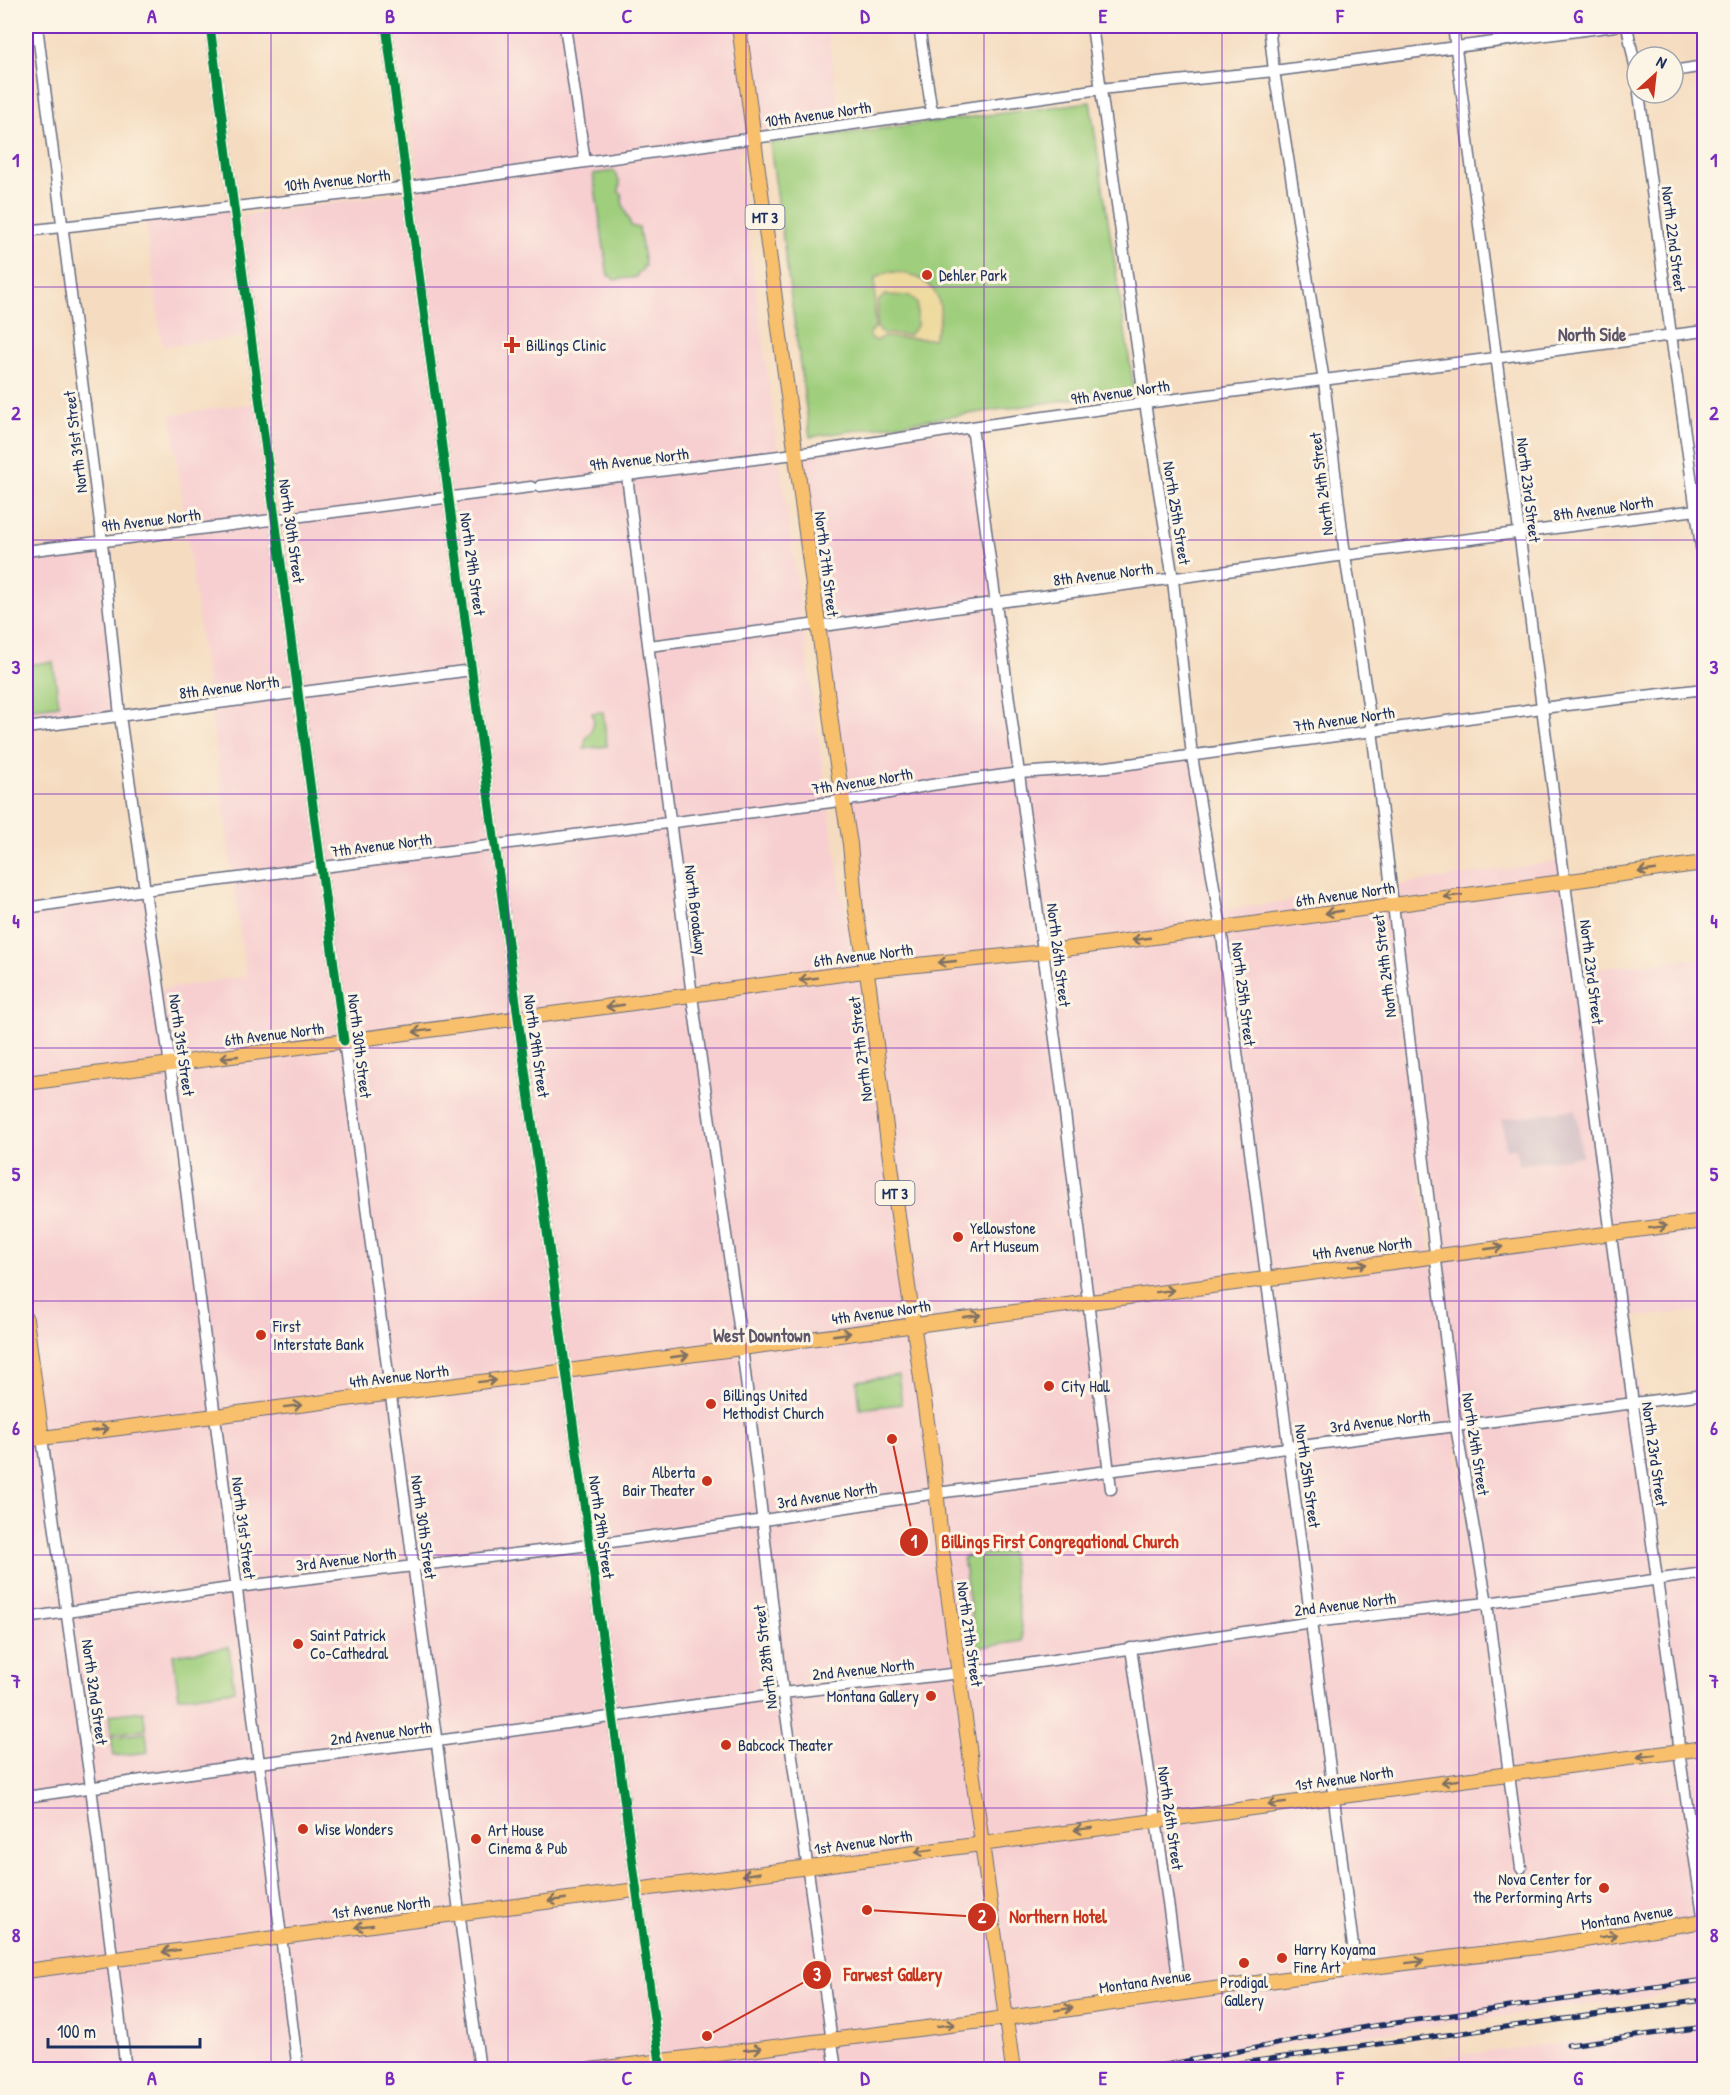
<svg xmlns="http://www.w3.org/2000/svg" width="1730" height="2095" viewBox="0 0 1730 2095" font-family="'Patrick Hand',sans-serif">
	<style>
		.built { fill: #f7cfd0; fill-rule: evenodd }
		.industrial { fill: #d2bdc5 }
		.green { fill: #9fce7c; stroke: #5d7e6d; stroke-width: 1.5 }
		.sand { fill: #eeda9e; stroke: #84847e; stroke-width: 1.5; fill-rule: evenodd }
		.lines { fill: none; stroke-linecap: round; stroke-linejoin: round }
		.minor-casing { stroke: #676c80; stroke-width: 13 }
		.major-casing { stroke: #676c80; stroke-width: 16 }
		.minor { stroke: #fff; stroke-width: 10 }
		.major { stroke: #f8bf6c; stroke-width: 14 }
		.rail-casing { stroke: #1b2f5e; stroke-width: 5 }
		.rail { stroke: #fcf5e5; stroke-width: 3; stroke-dasharray: 9; stroke-linecap: butt }
		.cycleway-casing { stroke: #fcf5e5; stroke-width: 13 }
		.cycleway { stroke: #00873e; stroke-width: 9 }
		.oneway { stroke: #7e7064 }
		.grid { fill: none; stroke: #7b2cbf; stroke-width: 1.5; stroke-opacity: 0.55 }
		.poi-dot { fill: #c8321e; stroke: #fcf5e5; stroke-width: 2 }
		.labels { text-anchor: middle; dominant-baseline: central; stroke-width: 6; stroke-linejoin: round; paint-order: stroke }
		.shield { fill: #fcf5e5; stroke: #5e6a86; stroke-width: 1.5 }
		.shield-label { font-size: 15px; font-weight: bold; fill: #1b2f5e }
		.street-label { font-size: 16px; fill: #1b2f5e; stroke: #fcf5e5 }
		.poi-label { font-size: 16px; fill: #1b2f5e; stroke: #fcf5e5; text-anchor: start }
		.neighbourhood-label { font-size: 18px; font-weight: bold; fill: #5d556a; stroke: #fcf5e5 }
		.leader { fill: none; stroke: #c8321e; stroke-width: 2 }
		.callout-dot { fill: #c8321e; stroke: #fcf5e5; stroke-width: 2 }
		.mark-label { font-size: 18px; text-anchor: middle; font-weight: bold; fill: #fff }
		.callout-label { font-size: 18px; text-anchor: middle; font-weight: bold; fill: #c8321e; stroke: #fcf5e5; stroke-width: 6; stroke-linejoin: round; paint-order: stroke }
		.neatline { fill: none; stroke: #7b2cbf; stroke-width: 2 }
		.grid-label { font-size: 20px; text-anchor: middle; font-weight: bold; fill: #7b2cbf }
	</style>
	<rect width="100%" height="100%" fill="#fcf5e5"/>
	<filter id="ink" filterUnits="userSpaceOnUse"><feTurbulence type="fractalNoise" baseFrequency=".0167" numOctaves="2"/><feDisplacementMap in="SourceGraphic" scale="12" xChannelSelector="R" yChannelSelector="G"/><feConvolveMatrix kernelMatrix="1 2 1 2 8 2 1 2 1" color-interpolation-filters="sRGB"/></filter>
	<filter id="wash" filterUnits="userSpaceOnUse"><feTurbulence type="fractalNoise" baseFrequency=".008" numOctaves="4" result="noise"/><feDisplacementMap in="SourceGraphic" scale="24" xChannelSelector="R" yChannelSelector="G"/><feGaussianBlur stdDeviation="1.35" result="paint"/><feColorMatrix in="noise" values="0 0 0 0 0 0 0 0 0 0 0 0 0 0 0 0 0 1.4 0 .05"/><feComposite in="paint" operator="in"/></filter>
	<g filter="url(#wash)">
		<rect width="100%" height="100%" fill="#f5dcc0"/>
		<path class="built" d="M393,26h434l14,100 -86,11 -18,17 88,631 29,183 12,2 -70,-517 176,-26 47,346 173,-17 19,156 351,-51 15,109 127,-12v353l-75,6 37,250 38,-5v427l-599,81 -1079,-1v-1161l118,-18 15,100 87,-14 -75,-561 89,-13 44,334 -23,-231 -39,-289 180,-26zM1389,951l47,304 49,337 -8,1z
			M234,207l17,130 -89,9 -17,-128z
			M102,542l18,174 -94,12v-177z
			M1704,2026v43h-359z"/>
		<path class="industrial" d="M1576,1109l6,47 -64,9 -2,-17 -10,1 -4,-30z"/>
		<path class="green" d="M1090,102l44,288 -324,47 -40,-294z
			M614,171l6,12 -1,9 3,3c-1,13 6,19 9,31l8,2 6,38h-2v3l-6,5v3l-23,3 -3,-4h-3l-15,-102z
			M53,662l6,43 -33,4v-44z
			M603,712l4,34 -23,3 2,-11 5,-6 3,-11 -2,-8z
			M898,1375l4,29 -42,5 -3,-28z
			M1010,1551l13,90 -47,7 -13,-91z
			M229,1647l5,43 -55,7 -6,-42z
			M143,1711l3,19 -35,4 -2,-19z
			M146,1733l2,19 -34,4 -3,-19z"/>
		<path class="sand" d="M887,272c42,0 66,26 46,67l-51,-2 -5,4 -6,-3 -2,-4 6,-6v-50zM885,295l25,1 7,6v24l-8,9 -25,-1 -7,-6 1,-27z"/>
	</g>
	<g filter="url(#ink)">
		<g class="lines">
			<g class="minor-casing">
				<path id="minor" d="M37,26l63,497 20,193 52,363 126,991
					M210,26l270,2044
					M386,26l134,1007 141,1037
					M565,26l20,136
					M919,26l13,87
					M1092,26l53,377 28,177 19,176 29,172 135,1041
					M1269,26l5,45 50,310 21,174 27,175 84,697 31,176 34,265
					M1453,26l180,1378 45,329 1,18 25,171
					M1627,26l10,50
					M1673,71l31,-5
					M1639,93l32,242 33,232
					M26,231l382,-44 692,-98 174,-18 341,-45
					M972,427l93,686 46,376
					M627,476l65,520 50,351 41,346 53,377
					M540,486l278,-35 154,-24 173,-24 559,-72
					M26,551l505,-64
					M649,646l169,-22 12,1 515,-70 359,-46
					M26,728l446,-58
					M26,908l118,-18 719,-92 68,-13 88,-12 88,-6 435,-59 162,-19
					M42,1438l49,349 35,283
					M26,1618l211,-31 353,-42 174,-25 173,-27 767,-99
					M1131,1648l39,268 10,77
					M26,1797l233,-34 178,-22 346,-48 195,-22 334,-49 175,-19 217,-30"/>
			</g>
			<g class="major-casing">
				<path id="major" d="M739,26l96,726 15,92 6,67 13,75 19,158 47,334 7,72 71,520
					M26,1083l578,-76 274,-38 165,-17 661,-89
					M26,1319l16,119
					M26,1440c560,-68 1118,-149 1678,-219
					M26,1971l1678,-223
					M590,2070l416,-52 350,-49 190,-23 158,-25"/>
			</g>
			<use href="#minor" class="minor"/>
			<use href="#major" class="major"/>
			<g class="rail-casing">
				<path id="rail" d="M1568,2045l136,-18
					M1139,2070l227,-43 338,-47
					M1188,2070l516,-70"/>
			</g>
			<use href="#rail" class="rail"/>
			<g class="cycleway-casing">
				<path id="cycleway" d="M210,26l134,1015
					M386,26l134,1007 141,1037"/>
			</g>
			<use href="#cycleway" class="cycleway"/>
		</g>
		<defs><path id="oneway-shaft" d="M-6 0H5M1.5-3L5.5 0L1.5 3" fill="none" stroke-width="1.6" stroke-linecap="round" stroke-linejoin="round" transform="scale(1.5)"/></defs>
		<g class="oneway">
			<use href="#oneway-shaft" transform="translate(1647 871) rotate(172)"/>
			<use href="#oneway-shaft" transform="translate(1453 896) rotate(173)"/>
			<use href="#oneway-shaft" transform="translate(1334 912) rotate(172)"/>
			<use href="#oneway-shaft" transform="translate(1141 939) rotate(172)"/>
			<use href="#oneway-shaft" transform="translate(947 962) rotate(174)"/>
			<use href="#oneway-shaft" transform="translate(808 979) rotate(172)"/>
			<use href="#oneway-shaft" transform="translate(615 1006) rotate(172)"/>
			<use href="#oneway-shaft" transform="translate(422 1031) rotate(173)"/>
			<use href="#oneway-shaft" transform="translate(229 1057) rotate(174)"/>
			<use href="#oneway-shaft" transform="translate(1658 1227) rotate(-7)"/>
			<use href="#oneway-shaft" transform="translate(1494 1248) rotate(-8)"/>
			<use href="#oneway-shaft" transform="translate(1358 1265) rotate(-7)"/>
			<use href="#oneway-shaft" transform="translate(1165 1291) rotate(-7)"/>
			<use href="#oneway-shaft" transform="translate(972 1316) rotate(-8)"/>
			<use href="#oneway-shaft" transform="translate(842 1334) rotate(-8)"/>
			<use href="#oneway-shaft" transform="translate(680 1356) rotate(-8)"/>
			<use href="#oneway-shaft" transform="translate(487 1381) rotate(-7)"/>
			<use href="#oneway-shaft" transform="translate(293 1406) rotate(-7)"/>
			<use href="#oneway-shaft" transform="translate(100 1430) rotate(-8)"/>
			<use href="#oneway-shaft" transform="translate(1646 1756) rotate(172)"/>
			<use href="#oneway-shaft" transform="translate(1450 1781) rotate(173)"/>
			<use href="#oneway-shaft" transform="translate(1277 1804) rotate(173)"/>
			<use href="#oneway-shaft" transform="translate(1083 1829) rotate(173)"/>
			<use href="#oneway-shaft" transform="translate(924 1851) rotate(172)"/>
			<use href="#oneway-shaft" transform="translate(751 1874) rotate(172)"/>
			<use href="#oneway-shaft" transform="translate(557 1900) rotate(172)"/>
			<use href="#oneway-shaft" transform="translate(364 1926) rotate(173)"/>
			<use href="#oneway-shaft" transform="translate(1608 1936) rotate(-9)"/>
			<use href="#oneway-shaft" transform="translate(171 1951) rotate(173)"/>
			<use href="#oneway-shaft" transform="translate(1415 1962) rotate(-7)"/>
			<use href="#oneway-shaft" transform="translate(1064 2009) rotate(-9)"/>
			<use href="#oneway-shaft" transform="translate(946 2025) rotate(-7)"/>
			<use href="#oneway-shaft" transform="translate(753 2049) rotate(-7)"/>
		</g>
	</g>
	<path class="grid" d="M271,26v2044M508,26v2044M746,26v2044M984,26v2044M1222,26v2044M1459,26v2044M26,287h1678M26,540h1678M26,794h1678M26,1048h1678M26,1301h1678M26,1555h1678M26,1808h1678"/>
	<g class="poi-dot">
		<circle cx="927" cy="275" r="6"/>
		<path d="M509 336h6v6h6v6h-6v6h-6v-6h-6v-6h6z"/>
		<circle cx="958" cy="1237" r="6"/>
		<circle cx="261" cy="1335" r="6"/>
		<circle cx="1049" cy="1386" r="6"/>
		<circle cx="711" cy="1404" r="6"/>
		<circle cx="707" cy="1481" r="6"/>
		<circle cx="298" cy="1644" r="6"/>
		<circle cx="931" cy="1696" r="6"/>
		<circle cx="726" cy="1745" r="6"/>
		<circle cx="303" cy="1829" r="6"/>
		<circle cx="476" cy="1839" r="6"/>
		<circle cx="1604" cy="1888" r="6"/>
		<circle cx="1282" cy="1958" r="6"/>
		<circle cx="1244" cy="1963" r="6"/>
	</g>
	<g class="labels">
		<g class="shield">
			<rect x="745.5" y="205" width="39" height="24" rx="4.5"/>
			<rect x="875.5" y="1181" width="39" height="24" rx="4.5"/>
		</g>
		<g class="shield-label">
			<text x="765" y="217">MT 3</text>
			<text x="895" y="1193">MT 3</text>
		</g>
		<g class="street-label">
			<text transform="translate(818 114) rotate(-8)">10th Avenue North</text>
			<text transform="translate(337 180) rotate(-6)">10th Avenue North</text>
			<text transform="translate(1674 239) rotate(83)">North 22nd Street</text>
			<text transform="translate(1120 392) rotate(-8)">9th Avenue North</text>
			<text transform="translate(75 442) rotate(-97)">North 31st Street</text>
			<text transform="translate(639 459) rotate(-7)">9th Avenue North</text>
			<text transform="translate(1321 484) rotate(-97)">North 24th Street</text>
			<text transform="translate(1529 490) rotate(83)">North 23rd Street</text>
			<text transform="translate(1603 508) rotate(-8)">8th Avenue North</text>
			<text transform="translate(1177 513) rotate(81)">North 25th Street</text>
			<text transform="translate(151 520) rotate(-7)">9th Avenue North</text>
			<text transform="translate(292 531) rotate(82)">North 30th Street</text>
			<text transform="translate(473 564) rotate(82)">North 29th Street</text>
			<text transform="translate(827 564) rotate(83)">North 27th Street</text>
			<text transform="translate(1103 574) rotate(-7)">8th Avenue North</text>
			<text transform="translate(229 687) rotate(-7)">8th Avenue North</text>
			<text transform="translate(1344 719) rotate(-8)">7th Avenue North</text>
			<text transform="translate(862 781) rotate(-9)">7th Avenue North</text>
			<text transform="translate(381 845) rotate(-7)">7th Avenue North</text>
			<text transform="translate(1345 894) rotate(-8)">6th Avenue North</text>
			<text transform="translate(696 910) rotate(83)">North Broadway</text>
			<text transform="translate(863 955) rotate(-7)">6th Avenue North</text>
			<text transform="translate(1059 955) rotate(83)">North 26th Street</text>
			<text transform="translate(1384 966) rotate(-97)">North 24th Street</text>
			<text transform="translate(1592 972) rotate(83)">North 23rd Street</text>
			<text transform="translate(1244 994) rotate(83)">North 25th Street</text>
			<text transform="translate(274 1034) rotate(-7)">6th Avenue North</text>
			<text transform="translate(182 1045) rotate(82)">North 31st Street</text>
			<text transform="translate(360 1046) rotate(83)">North 30th Street</text>
			<text transform="translate(537 1046) rotate(82)">North 29th Street</text>
			<text transform="translate(860 1049) rotate(-97)">North 27th Street</text>
			<text transform="translate(1362 1248) rotate(-7)">4th Avenue North</text>
			<text transform="translate(881 1312) rotate(-8)">4th Avenue North</text>
			<text transform="translate(399 1376) rotate(-7)">4th Avenue North</text>
			<text transform="translate(1380 1421) rotate(-7)">3rd Avenue North</text>
			<text transform="translate(1476 1444) rotate(81)">North 24th Street</text>
			<text transform="translate(1655 1454) rotate(82)">North 23rd Street</text>
			<text transform="translate(1308 1476) rotate(82)">North 25th Street</text>
			<text transform="translate(827 1495) rotate(-9)">3rd Avenue North</text>
			<text transform="translate(424 1527) rotate(82)">North 30th Street</text>
			<text transform="translate(602 1527) rotate(82)">North 29th Street</text>
			<text transform="translate(244 1528) rotate(83)">North 31st Street</text>
			<text transform="translate(346 1559) rotate(-7)">3rd Avenue North</text>
			<text transform="translate(1345 1604) rotate(-7)">2nd Avenue North</text>
			<text transform="translate(970 1634) rotate(82)">North 27th Street</text>
			<text transform="translate(765 1657) rotate(-97)">North 28th Street</text>
			<text transform="translate(863 1669) rotate(-6)">2nd Avenue North</text>
			<text transform="translate(95 1692) rotate(82)">North 32nd Street</text>
			<text transform="translate(381 1733) rotate(-7)">2nd Avenue North</text>
			<text transform="translate(1344 1778) rotate(-8)">1st Avenue North</text>
			<text transform="translate(1171 1818) rotate(82)">North 26th Street</text>
			<text transform="translate(863 1842) rotate(-8)">1st Avenue North</text>
			<text transform="translate(381 1907) rotate(-7)">1st Avenue North</text>
			<text transform="translate(1627 1917) rotate(-9)">Montana Avenue</text>
			<text transform="translate(1145 1981) rotate(-8)">Montana Avenue</text>
		</g>
		<g class="poi-label">
			<text x="939" y="275">Dehler Park</text>
			<text x="526" y="345">Billings Clinic</text>
			<text x="970" y="1228">Yellowstone<tspan x="970" dy="18">Art Museum</tspan></text>
			<text x="273" y="1326">First<tspan x="273" dy="18">Interstate Bank</tspan></text>
			<text x="1061" y="1386">City Hall</text>
			<text x="723" y="1395">Billings United<tspan x="723" dy="18">Methodist Church</tspan></text>
			<text x="695" y="1472" text-anchor="end">Alberta<tspan x="695" dy="18">Bair Theater</tspan></text>
			<text x="310" y="1635">Saint Patrick<tspan x="310" dy="18">Co-Cathedral</tspan></text>
			<text x="919" y="1696" text-anchor="end">Montana Gallery</text>
			<text x="738" y="1745">Babcock Theater</text>
			<text x="315" y="1829">Wise Wonders</text>
			<text x="488" y="1830">Art House<tspan x="488" dy="18">Cinema &amp; Pub</tspan></text>
			<text x="1592" y="1879" text-anchor="end">Nova Center for<tspan x="1592" dy="18">the Performing Arts</tspan></text>
			<text x="1294" y="1949">Harry Koyama<tspan x="1294" dy="18">Fine Art</tspan></text>
			<text x="1244" y="1982" text-anchor="middle">Prodigal<tspan x="1244" dy="18">Gallery</tspan></text>
		</g>
		<g class="neighbourhood-label">
			<text x="1592" y="334">North Side</text>
			<text x="762" y="1335">West Downtown</text>
		</g>
	</g>
	<path class="leader" d="M892 1439L914 1542M867 1910L982 1917M707 2036L817 1975"/>
	<g class="callout-dot">
		<circle cx="892" cy="1439" r="6"/>
		<circle cx="867" cy="1910" r="6"/>
		<circle cx="707" cy="2036" r="6"/>
		<circle cx="914" cy="1542" r="15"/>
		<circle cx="982" cy="1917" r="15"/>
		<circle cx="817" cy="1975" r="15"/>
	</g>
	<g class="mark-label">
		<text x="914" y="1548">1</text>
		<text x="982" y="1923">2</text>
		<text x="817" y="1981">3</text>
	</g>
	<g class="callout-label">
		<text x="1060" y="1548">Billings First Congregational Church</text>
		<text x="1058" y="1923">Northern Hotel</text>
		<text x="893" y="1981">Farwest Gallery</text>
	</g>
	<rect width="1730" height="2095" fill="none" stroke="#fcf5e5" stroke-width="66"/>
	<g transform="translate(1655 75) rotate(27)"><circle r="28" fill="#fcf5e5" stroke="#a2a6af" stroke-width="1.5"/>
	<path d="M0-4.5L10 22L0 15L-10 22Z" fill="#c8321e"/>
	<text y="-9" font-size="16" font-weight="bold" text-anchor="middle" fill="#1b2f5e">N</text>
	</g>
	<path d="M48 2038v9h152v-9" fill="none" stroke="#1b2f5e" stroke-width="3"/>
	<text x="57" y="2038" font-size="18" fill="#1b2f5e" stroke="#fcf5e5" stroke-width="4.5" paint-order="stroke">100 m</text>
	<rect x="33" y="33" width="1664" height="2029" class="neatline"/>
	<g class="grid-label">
		<text x="152" y="23">A</text>
		<text x="390" y="23">B</text>
		<text x="627" y="23">C</text>
		<text x="865" y="23">D</text>
		<text x="1103" y="23">E</text>
		<text x="1340" y="23">F</text>
		<text x="1578" y="23">G</text>
		<text x="16" y="167">1</text>
		<text x="1714" y="167">1</text>
		<text x="16" y="420">2</text>
		<text x="1714" y="420">2</text>
		<text x="16" y="674">3</text>
		<text x="1714" y="674">3</text>
		<text x="16" y="928">4</text>
		<text x="1714" y="928">4</text>
		<text x="16" y="1181">5</text>
		<text x="1714" y="1181">5</text>
		<text x="16" y="1435">6</text>
		<text x="1714" y="1435">6</text>
		<text x="16" y="1688">7</text>
		<text x="1714" y="1688">7</text>
		<text x="16" y="1942">8</text>
		<text x="1714" y="1942">8</text>
		<text x="152" y="2085">A</text>
		<text x="390" y="2085">B</text>
		<text x="627" y="2085">C</text>
		<text x="865" y="2085">D</text>
		<text x="1103" y="2085">E</text>
		<text x="1340" y="2085">F</text>
		<text x="1578" y="2085">G</text>
	</g>
</svg>
